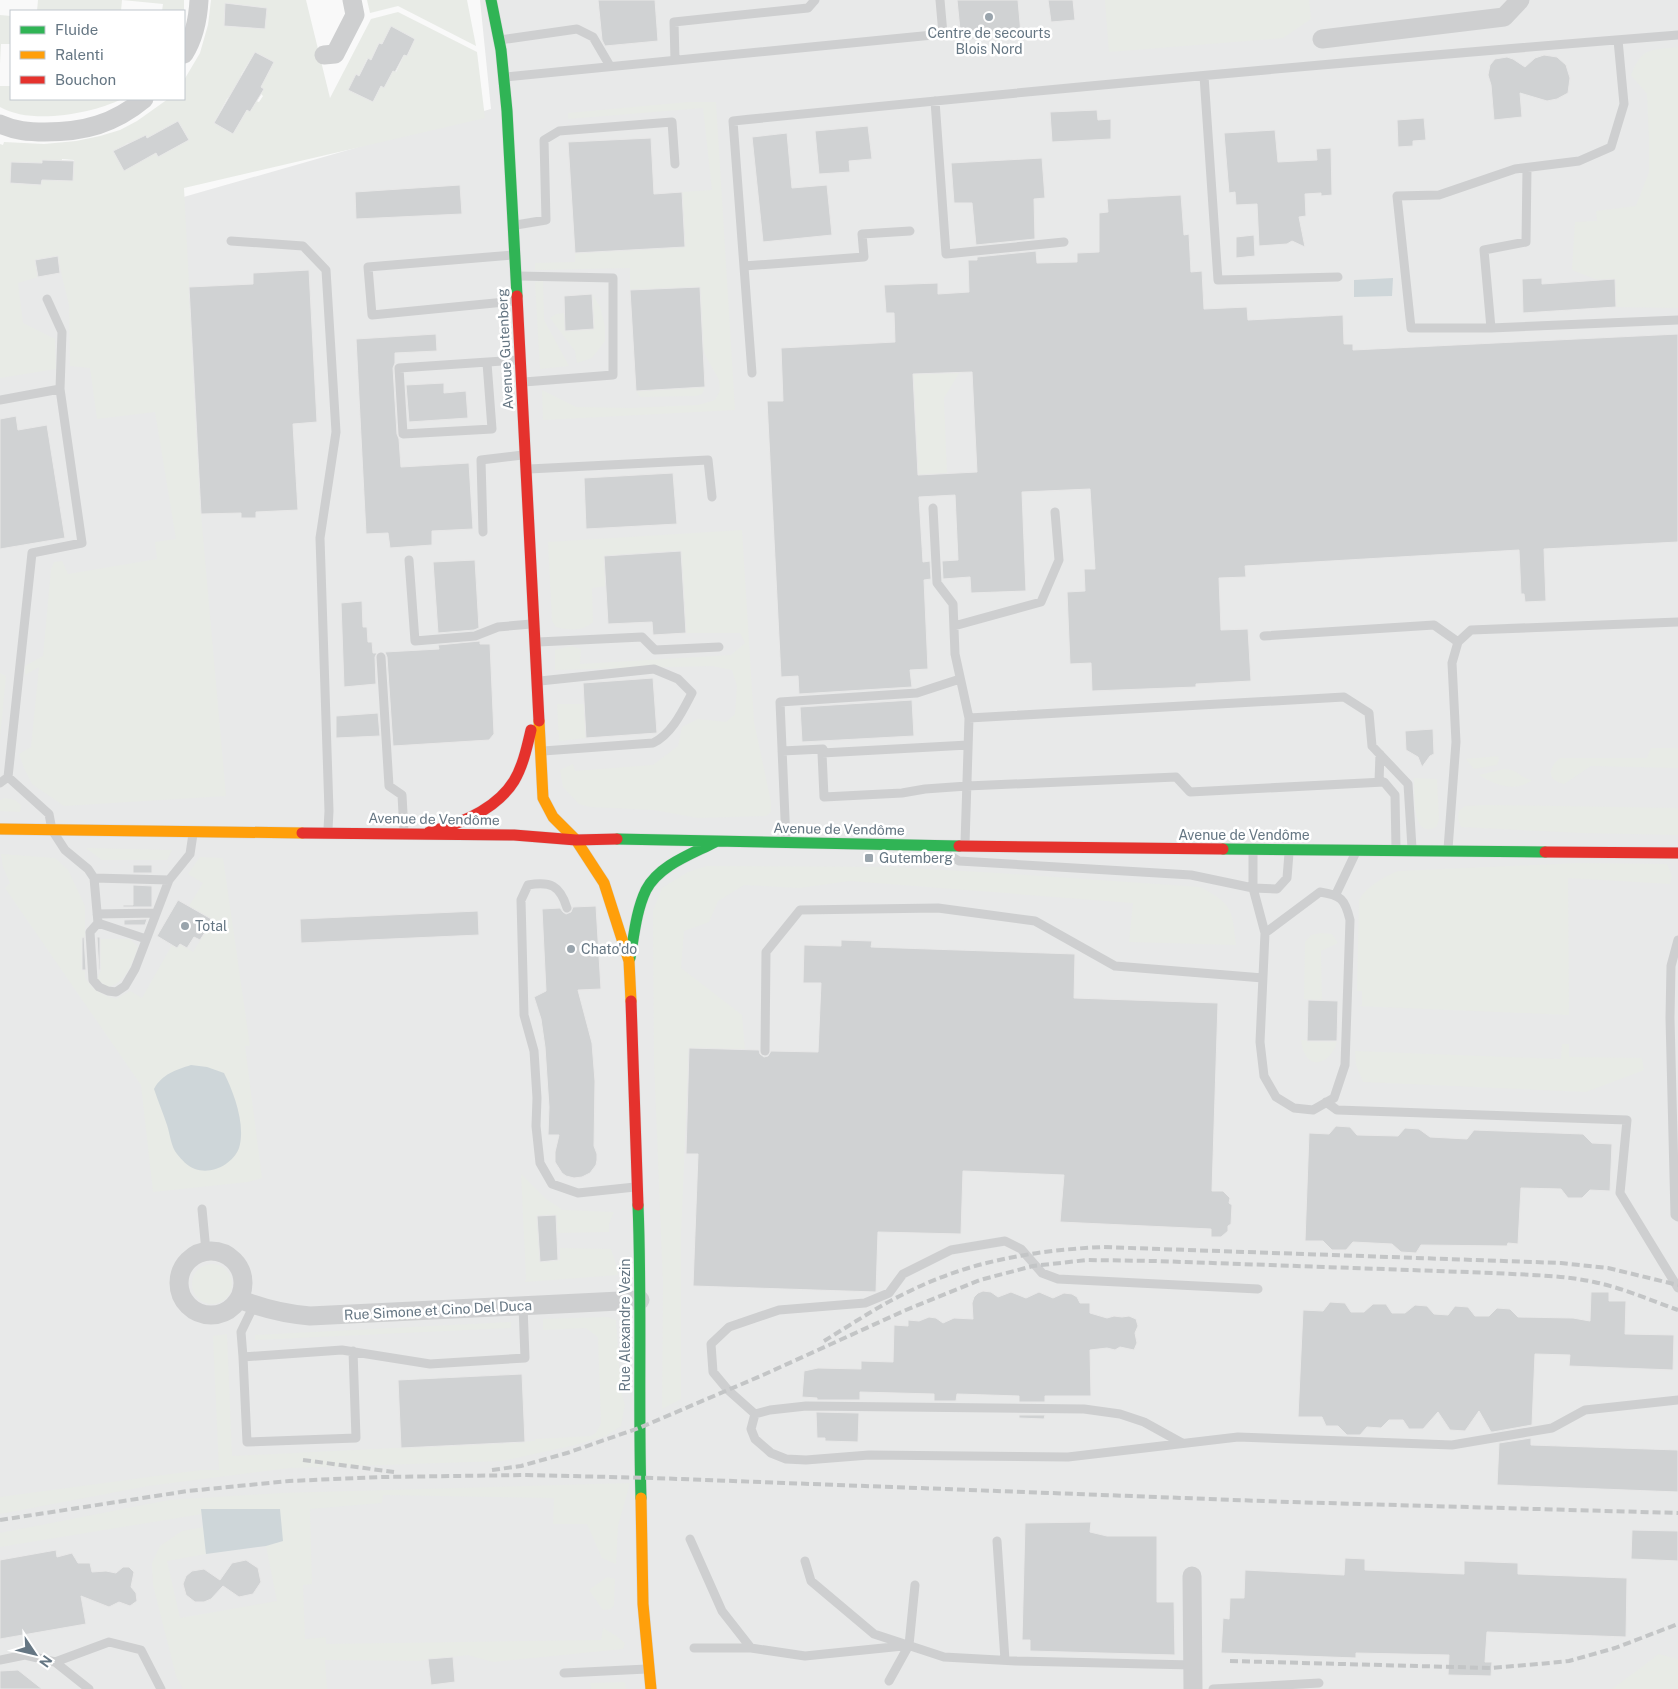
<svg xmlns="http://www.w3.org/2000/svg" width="1678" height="1689" viewBox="0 0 1678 1689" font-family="'Public Sans',sans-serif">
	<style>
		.built { fill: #e8e9e9 }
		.green { fill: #e8ebe6; fill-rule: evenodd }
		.water { fill: #ced6d9 }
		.building { fill: #d0d2d3; stroke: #e8e8e8; fill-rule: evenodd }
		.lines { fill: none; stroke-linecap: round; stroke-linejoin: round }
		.fast-casing { stroke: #d5d6d7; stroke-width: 12 }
		.slow-casing { stroke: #d5d6d7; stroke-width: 12 }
		.jam-casing { stroke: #d5d6d7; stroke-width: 12 }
		.lane { stroke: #cecfd0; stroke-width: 9 }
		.street { stroke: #cecfd0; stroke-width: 19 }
		.fast { stroke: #30b455; stroke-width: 11 }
		.slow { stroke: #ff9f0a; stroke-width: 11 }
		.jam { stroke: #e5322d; stroke-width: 11 }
		.rail { stroke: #c3c5c6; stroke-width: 4; stroke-dasharray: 8 4; stroke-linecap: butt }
		.poi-dot { fill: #99a4ac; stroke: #fff; stroke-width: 2 }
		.labels { text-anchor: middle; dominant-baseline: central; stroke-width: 5; stroke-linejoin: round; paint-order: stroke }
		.poi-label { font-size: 14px; fill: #657683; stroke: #fff; text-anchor: start }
		.street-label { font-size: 14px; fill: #657683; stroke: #fff }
	</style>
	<rect width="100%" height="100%" fill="#f9f9f9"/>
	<path class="built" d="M480,0h1198v1689h-1678v-1437l107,-33 384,-110z"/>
	<path class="green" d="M38,0h146v11h-22l1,-7 -41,-4 -1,11h-84z
		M211,0h95l24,98 41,-79 27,-7 79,40 8,66 -301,70 17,326 25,282 -162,10 -32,-22 -8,-16 -5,-14 12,-7 8,-80 -14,8v-9l18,-10 8,-87 3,-7 8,-1 6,13 89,-15 -2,-17 21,-3 -21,-127 -58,7 -7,-51 -20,-2 -1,-61 -12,-49 -22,4 3,17 -20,6 5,40 32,16 1,30 -56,9v-234l3,1 1,-3 40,2 32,-3 24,-5 20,-6 17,-9 31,-22h16v-19l16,-27 8,-28zM226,3l40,5 -1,21 -41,-3zM391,27l24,12 -8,17 -3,-1 -8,17 -3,-1 -9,16 -3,-1 -8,16 -24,-12 7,-16 3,2 8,-17 4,1 8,-17 3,1zM255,52l19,10 -13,25 3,2 -3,5 2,2 -4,6 -3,-1 -6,11 -3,-2 -14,24 -19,-11 13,-24 18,-21 -4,-3zM178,121l11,19 -31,17 -2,-4 -43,-1 15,-9 1,2 19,-5zM62,159l12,1 -1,20h-31l-1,5 -31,-2 1,-20 31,2 20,-4z
		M367,0h100l9,46 -78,-40 -28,7z
		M1105,0h204l2,19 -28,19 -174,14z
		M0,15l11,1v28h-10l-1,20z
		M1678,47v261l-62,-1 -18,-27 -26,-10 3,-48 22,-1 -1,-10 40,-5 13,-34v-33l-2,-45 -16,-19c12,-29 18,-24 47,-28z
		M0,86h11v13h111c-31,15 -91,26 -122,8z
		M688,102h28l19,308 -192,10 -1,-30 34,17 54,1 68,-3 17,-5 5,-9 -1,-11 -16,-29 -3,-64 -70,3v-22l-95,2v-7l40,-1v-9l110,-6 -3,-55 30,-2 -9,-82 -135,11v-6z
		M543,281l1,39 25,46 -29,3 -5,-87z
		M592,294l8,13 5,19v15l-13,17 -15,5 -2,-12 -25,-33 6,-4 8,-1 2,18 28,-2z
		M959,373l-15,25 3,76 -29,1 -5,-101z
		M705,387l-3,7 -6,2 -56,1 -4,-6z
		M742,530l12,192 17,80v10l-5,4 -68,2 -44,-8 -64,-3 -11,-3 -16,-17 -3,-17 13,-6 2,7 78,-6 25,-19 4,-19 16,-8 28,3 9,-8 2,-28 -5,-16 -20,-4 -157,4v-20l16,-4 10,3 -1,15 151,-9 14,-12 -5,-10h-54l-5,-82 -77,5 2,30 -14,2 1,34c-11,10 -24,8 -37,5l-4,-6 -4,-79z
		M0,673l6,3 -6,62z
		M557,704h27l2,34 -27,3z
		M1651,748h27v20l-87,-2 -27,18c-18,-4 -16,-16 -4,-26h87z
		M1498,756l1,4 -2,5 -23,4 -8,-10z
		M1504,769c16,1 15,9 28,11 -16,13 -37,5 -53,-5z
		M1414,778l23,1 2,40 -2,7c-26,16 -22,-33 -23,-48z
		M5,798l10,2 6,5 -1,7 -20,-1v-11z
		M1487,805l191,3v27l-97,-2 -120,-6 -3,-9 1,-7 6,-5z
		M86,848l86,2 -5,10h-65z
		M1,854l54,4 13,12 17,36v72l8,10 11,7 12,4 14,-8 12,7 30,-53 5,3 3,-4 13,8 20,-32 -24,-14 14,-23 -15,-9 12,-17 23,1 27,188h-5l17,132 -14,4 -95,10 -12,-107 -136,-197 5,-5 -7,-16z
		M1578,863l89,1 5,12 -2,8 -102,-6 1,137 -212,-9 5,-1v-14h-5l2,-91c7,-13 24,-23 39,-29z
		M707,866l185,1 106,6 202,14c33,17 32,23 36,58l-107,-3 4,-39 -283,-22 -51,7 -55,-3 -26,16 -9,21 -25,9 -3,37 61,47 3,35 -56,-1 -8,185v165l-19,10 1,-125 -9,-223 -1,-150 9,-23 26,-16z
		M1321,933l11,1 6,9 -17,8 1,50 -18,-2 1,-57 6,-7z
		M99,939h31l8,8c-6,16 -12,37 -31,40l-10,-8 4,-9z
		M1301,1040l36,1c-3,17 -24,32 -33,11 -2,-3 -2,-8 -3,-12z
		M1562,1044h7v13l73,1 2,12 -58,22 -223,-10 -7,-17 -1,-14 206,8z
		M521,1174l25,25 17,11 51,2 -5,12v8l-52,1 -1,-18 -16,47 20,-2v-12l51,1 6,18 1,8 -93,7 1,-5z
		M192 1284a20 20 0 1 1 40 0a20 20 0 1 1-40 0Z
		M608,1317l8,3 5,71 4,14 -4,21 -15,10 -31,9 -73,16 -212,7 -142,18 -148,28v-17l201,-27h18l-6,-134 14,-2 5,122 303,-15v-2l56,-3 5,-3 5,-10 -3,-86 -12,-9 -43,2v-11z
		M511,1322v6l-256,12v-5z
		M630,1483l-12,43 -2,38 -14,-6 -15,-34h-34l1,-26 -171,-3 -1,8 -72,6 2,75 -9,1 2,54 21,-2v7l275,-4 2,-12 12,7 10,8 -2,6 -130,13 -25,-7 -50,6 -93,-1 2,29h-144l-7,-13 -23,-91 -1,-22 8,-17 22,-15 21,-4 3,27 -39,7 13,57 97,-17 -11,-55 17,-5 -82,-32 1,5 -202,33v-14l169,-33 112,-7z
		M607,1577l8,2 -1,26 -3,4 -8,1 -14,-20z
		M1659,1654l19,5v30h-66z
		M625,1682l1,7h-35l-1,-6z"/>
	<path class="water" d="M1393,278l-1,18 -38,1v-17z
		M191,1065l16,2 17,6c10,20 22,52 15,75 -6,16 -27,27 -44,21 -8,-3 -13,-9 -18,-15 -6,-7 -7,-20 -10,-29 -4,-12 -9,-24 -13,-36 8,-15 22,-19 37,-24z
		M201,1509h79l3,32 -17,5 -60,8z"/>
	<path class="building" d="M598,0h57l3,41 -53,5 -3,-6z
		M957,0h61l3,34 -60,6z
		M1048,0h25l2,20 -24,2z
		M225,3l42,5 -2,21 -41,-3z
		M391,26l24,13 -8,17 -3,-1 -9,17 -2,-1 -9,17 -3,-2 -8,16 -25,-12 8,-16 3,2 9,-18 3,2 8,-17 3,1z
		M255,52l19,10 -13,25 3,2 -14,23 -3,-2 -14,24 -19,-11z
		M1544,55l13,2 9,8 4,13 -2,15 -11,6 -10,2 -27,-8 2,24 -28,3 -3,-35 -3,-10 2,-10 5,-6 12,-2 6,2 12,8 10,-9z
		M1097,110l1,10 13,-1v20l-59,3 -2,-30z
		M1424,118l2,22 -13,1v5l-15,1 -1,-27z
		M178,121l11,19 -31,17 -2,-4 -32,18 -11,-20 33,-16 1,3z
		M868,126l4,33 -23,2 1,11 -31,2 -4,-43z
		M1275,130l3,32 39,-2 -1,-11 15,-1 1,47 -11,1v-3l-16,1 1,22 -7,1 6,30 -13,-6 -5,3 -28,2 -2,-42 -21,1 -1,-13 -6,1 -5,-60z
		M787,133l5,55 35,-3 5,50 -69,7 -11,-105z
		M651,138l3,56 28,-2 3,55 -110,6 -7,-111z
		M1042,158l3,40 -11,1 1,40 -59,6 -4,-42h-18l-3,-40z
		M42,160l32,1 -1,20 -31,-1 -1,5 -31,-2 1,-21 31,1z
		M460,185l2,29 -106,5 -1,-27z
		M1181,195l3,40 5,-1 2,38 11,-1 2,38 43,-2 1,13 95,-5 1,29h9v6l325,-16v208l-134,7 2,52 -21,1 -1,-8h-3l-2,-44 -274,16 1,11 -27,1 2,52 27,-1 3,52 -55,3v3l-104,4 -1,-28 -21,1 -3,-72 18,-1 -1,-22h11l-5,-80 -68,3 4,99 -55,2 -1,-16 -27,2 -1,-18 16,-1 -3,-65 -36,2 4,65 7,-1 1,18 -7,1 4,89 -18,1 2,17 -113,7 -1,-18 -17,1 -14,-276h16l-2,-53 114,-6 -1,-29h-8l-2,-28 54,-2v11l31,-2 -1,-32h9v-3l59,-6 1,12 40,-1v-9l22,-1v-39l9,-1 -1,-13zM972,372l5,100 -59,3 -5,-101z
		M1254,235l1,21 -19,2v-21z
		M58,256l2,17 -22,4 -3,-17z
		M309,270l8,152 -24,2 5,86 -42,2v6h-15v-5l-40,1 -12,-227 64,-3v-11z
		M1542,278v6l73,-5 1,28 -93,6 -1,-34z
		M700,287l5,100 -69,4 -6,-101z
		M592,294l2,35 -29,2 -1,-35z
		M436,334l1,17 -42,2v10l-2,5 4,66 2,5 2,28 68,-4 4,66 -41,2v14l-42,3 -2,-15 -22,1 -10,-195z
		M444,383v10l22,-2 2,27 -59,4 -3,-37z
		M16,416l2,14 29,-5 18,113 -65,11v-130z
		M673,473l4,51 -91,5 -2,-51z
		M681,551l5,82 -33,2 -1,-13 -44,2 -4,-68z
		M475,560l4,68 -5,2 -36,3 -5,-71z
		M362,601l1,26h4l1,15h4l1,11h4l-2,4 1,27 -32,3 -3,-84z
		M480,641v3h10l4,90 -5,6 -96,6 -6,-89 -2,-5 54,-3 -1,-4z
		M653,678l4,55 -71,5 -3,-55z
		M912,700l2,36 -112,6 -2,-35z
		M378,713l2,23 -44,2v-22z
		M1433,729l1,25 -4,2 -8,11 -4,-10 -12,-7 -1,-19z
		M133,865h19v8h-19z
		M133,885l19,1v21h-29v-2h10z
		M178,900l35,20 -13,20 -6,-3 -7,11 -7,-4 -3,4 -20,-12z
		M596,906l5,83 -23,1 14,53 3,38 -1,65 3,8v6l-1,5 -6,8 -8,4 -8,1 -8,-2 -4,-3 -7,-11v-10l4,-17h-11l1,-28 -4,-60 -4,-28 -7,-22 12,-6 -4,-82 18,-1 3,4 3,2 5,-2 2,-5z
		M478,911l1,24 -178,8 -1,-24z
		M147,919l-2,6h-21v-5z
		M84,937l2,33h-4v-32z
		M97,937h3v33h-1z
		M841,940l31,1 -1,6 204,7 -1,44 144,5 -6,188h11l7,7 -1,5 3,2 -1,19 -3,2v5l-7,6h-10v-8l-151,-7 4,-47 -101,-4 -2,63 -83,-2 -2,60 -183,-6 5,-132h-12l3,-106 70,2 1,4 4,3 4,-1 3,-5 47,1 3,-69h-18l1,-38 37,1z
		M1308,1000l30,1 -1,40h-30z
		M1336,1126l14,1 7,8 41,1 7,-8 14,1 11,8 37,2 7,-9 109,4 9,9 20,1 -2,47 -20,-1 -8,8h-14l-7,-9 -40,-1 -3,56 -10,-1 -1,3 -86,-1 -5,8 -15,-1 -9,-8 -39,-2 -7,8h-14l-9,-9h-18l4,-108 20,1z
		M556,1215l2,45 -18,2 -3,-46z
		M983,1291l8,1 7,5 13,-5 15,6 13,-6 14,6 11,-5 8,1 5,3 3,6h10v10l17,5 7,-2 8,1 7,-1 7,3 2,7 -3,7 2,10 -3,7 -14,-3 -5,3 -8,-2 -17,2 1,46h-46v6h-26v-6l-62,-2 -1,7h-22v-7l-74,-2v8h-43v-2l-15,-1 2,-26 14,-3 43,1v-8l32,1 1,-37 14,1v-6l11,1 10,-4 7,1 7,5 11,-5 19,1 -1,-16 2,-6 4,-4z
		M1591,1292h18v9h17l-1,33 49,1 -1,35 -104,-4 1,-11 -35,-1 -3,71 -39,7h-2l-12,-21 -14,20 -15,-1 -12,-18 -15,17h-14l-6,-9h-14l-8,8 -14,-1 -7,8h-13l-9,-9h-12l-4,-9h-24l5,-107 20,1 7,-9 15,1 6,9h13l9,-8h13l6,9h13l10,-8 12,1 7,8 14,1 7,-9 13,1 7,9h14l8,-8 13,1 8,8 55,1 17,3z
		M522,1374l3,68 -124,6 -3,-68z
		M816,1412l43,1 -1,29 -33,-1v-3h-8z
		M1019,1415h26l-1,4 -25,-1z
		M1531,1438v7l147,5v42l-181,-7 2,-42z
		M1091,1522l-1,10 17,4h50v66h17l1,53 -145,-4v-11h-8l3,-117z
		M1632,1530l46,1v30l-47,-2z
		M56,1550l1,7 15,-4 6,10h12l2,9 14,-1 10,2 7,-6h6l5,5 -3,15 5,6 1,8 -7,5 -11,-4 -10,5 -28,-11 5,28 -86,15v-79z
		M1345,1558l20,1v11l99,4v-13l54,2v11l109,4 -1,59 -139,-5 -2,30h7l-1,14 -43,-1 1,-20 -93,-2v5l-135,-5 2,-35 6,1 1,-21h14l1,-28 99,5z
		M246,1560l12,8 3,14 -8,12 -14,3 -16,-11 -12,13 -7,3h-9l-9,-7 -3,-11 3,-8 6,-5 12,-2 16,11 12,-17z
		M453,1657l2,25 -24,3 -3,-26z
		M18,1670l24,19h-42v-18z"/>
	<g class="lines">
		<g class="fast-casing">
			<path id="fast" d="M491,0l10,50 6,61 10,185
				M617,839l342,7
				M1223,849l322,3
				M630,958c4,-22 6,-47 16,-68 13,-25 46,-36 69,-48
				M638,1205c4,97 0,195 3,293"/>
		</g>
		<g class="slow-casing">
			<path id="slow" d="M539,721l4,77 10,19 23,23 28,43 25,78 2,40
				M0,829l302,4
				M641,1498l2,106 8,85"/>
		</g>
		<g class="jam-casing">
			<path id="jam" d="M517,296l22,425
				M429,832c31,-8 67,-22 85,-51 9,-15 13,-34 17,-51
				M302,833l212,2 62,5 41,-1
				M959,846l264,3
				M1545,852l133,1
				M631,1001l7,204"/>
		</g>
		<path class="lane" d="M500,40l77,-11 16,8 17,29
			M675,60l-1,-38 134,-14 7,-8
			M1204,76l14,204 120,-3
			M505,77l438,-43 -3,-34
			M935,101l11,153 118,-12
			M1527,168l-1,74 -42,8 7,78h-80l-14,-132 42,-1 76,-26 64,-8 32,-14 13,-43 -6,-64
			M516,225l30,-5 -2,-80 15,-9 113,-9 3,42
			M231,241l72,5 23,24 10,162 -16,106 9,273 -1,18
			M512,255l-144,12 4,48 143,-14
			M744,266l120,-9 -2,-23 48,-3
			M518,276l95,2v97l-89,7
			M47,299l15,33 -2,57
			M1491,328l187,-8
			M487,363l5,66 -89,5 -4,-66 119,-8
			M752,373l-19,-252c315,-32 630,-61 945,-86
			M0,400l60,-11 22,154 -50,10 -24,224
			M529,469l179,-9 4,37
			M933,508l4,75 16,21 2,50 14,64
			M483,532l-2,-72 42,-5
			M409,560l6,81 60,-5 23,-9 33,-3
			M954,626l87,-24 18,-42 -4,-48
			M1264,636l170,-11 24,17
			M538,642l104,-5 13,13 64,-3
			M381,657l8,129 13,9 2,37
			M540,681l114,-12 24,10 14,14c-9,17 -20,41 -39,50l-110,8
			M968,745l-146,8 2,44 78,-4 23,-4 42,-3 209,-9 14,15 194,-10 11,13 1,54
			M782,751l41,-2 -1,4
			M1379,782l1,-28
			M0,783l8,-6 41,37 3,16 13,20 23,19 6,9 75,2 21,-26 3,-20
			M786,841l-6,-139 137,-9 43,-14
			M965,844l4,-126 375,-21 25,16 3,33 36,38 4,64
			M1448,849l8,-107 -4,-79 6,-21 13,-12 207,-8
			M1253,853v35l12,45
			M949,855l10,6 232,14 62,13 24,1 10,-11 2,-25
			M94,878l4,45 48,16
			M1320,892c21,3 25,7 30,28l-5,145 -11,33 -21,12 -19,-2 -18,-11 -12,-21 -4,-34 5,-109z
			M1336,894l19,-40
			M567,908c-7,-23 -17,-27 -39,-23l-7,15 3,115 10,36 3,47 -1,28 4,37 12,21 26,9 57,-6
			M97,914l59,-1
			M98,923l-8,9 3,48 6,7 9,4 8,1 9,-6 10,-17 34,-89
			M1678,940l-7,26 -1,52 5,197 3,2
			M765,1051l1,-99 34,-42 138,-2 97,13 80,45 148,12
			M1326,1102l11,8 290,10 -7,73 58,95
			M202,1209l4,42
			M254,1305l-13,27 2,25 99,-7 88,14 95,-6 -2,-52
			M243,1357l4,85 109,-4 -3,-87
			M755,1414l-27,-24 -15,-18 -2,-28 18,-17 50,-17 86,-7 24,-10 14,-19 48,-24 54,-9 16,8 21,24 16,6 200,10
			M1182,1443l-38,-21 -24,-8 -36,-5 -278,-3 -36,4 -15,4 -4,15 4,10 16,14 15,6 20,1 63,-5 199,2 170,-20 214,8 100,-17 33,-18 93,-10
			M690,1539l32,72 29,37 54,8 98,-10
			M997,1541l8,119
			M805,1561l6,20 63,53 70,23 72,4 177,4
			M694,1648h57
			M0,1660l25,-5 30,7 34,27
			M55,1662l54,-20 32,8 20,39
			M564,1673l83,-4
			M889,1681l20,-36 6,-60
			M1213,1689l106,-6"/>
		<path class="street" d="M1322,39l182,-22 16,-17
			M184,54c10,-16 14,-35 15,-54
			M324,55l11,-1 20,-39 -3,-15
			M0,124c15,7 29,8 45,8 39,0 69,-8 99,-33
			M179 1283a32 32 0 1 1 64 0a32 32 0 1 1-64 0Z
			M239,1299c22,9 47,15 71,17l330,-16
			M1192,1576l1,113"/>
		<use href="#fast" class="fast"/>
		<use href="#slow" class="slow"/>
		<use href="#jam" class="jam"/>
		<path class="rail" d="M824,1341c28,-17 56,-36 86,-50 60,-30 127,-41 193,-44l458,16 47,5 70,17
			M303,1460l91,12
			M492,1470l29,-4 46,-13 72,-25 124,-53 143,-65 74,-30 53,-14 54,-6 69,1 338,12c33,2 68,2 100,9 29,6 56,18 84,28
			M0,1520l188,-29 101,-10 93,-4 144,-2 127,3 636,24 389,11
			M1230,1661l261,7 48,-4 30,-3 46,-13 63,-24"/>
	</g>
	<g class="poi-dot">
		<circle cx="989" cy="17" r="5"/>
		<rect x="864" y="853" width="10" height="10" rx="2.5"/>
		<circle cx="185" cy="926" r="5"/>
		<circle cx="571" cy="949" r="5"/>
	</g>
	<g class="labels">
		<g class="poi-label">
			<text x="989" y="33" text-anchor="middle">Centre de secourts<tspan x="989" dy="16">Blois Nord</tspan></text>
			<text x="879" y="858">Gutemberg</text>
			<text x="195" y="926">Total</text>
			<text x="581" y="949">Chato'do</text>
		</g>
		<g class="street-label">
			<text transform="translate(505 349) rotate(-93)">Avenue Gutenberg</text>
			<text transform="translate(434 819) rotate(1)">Avenue de Vendôme</text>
			<text transform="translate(839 829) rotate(1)">Avenue de Vendôme</text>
			<text x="1244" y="835">Avenue de Vendôme</text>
			<text transform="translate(438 1310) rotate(-3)">Rue Simone et Cino Del Duca</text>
			<text transform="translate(625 1325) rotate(-90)">Rue Alexandre Vezin</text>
		</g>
	</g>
	<rect x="10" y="10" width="175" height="90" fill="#ffffff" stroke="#c1c8cd"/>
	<rect x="20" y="26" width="25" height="8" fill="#30b455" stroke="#c1c8cd"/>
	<text x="55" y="35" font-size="15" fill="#657683">Fluide</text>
	<rect x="20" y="51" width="25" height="8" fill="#ff9f0a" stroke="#c1c8cd"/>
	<text x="55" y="60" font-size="15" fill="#657683">Ralenti</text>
	<rect x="20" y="76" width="25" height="8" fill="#e5322d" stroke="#c1c8cd"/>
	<text x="55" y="85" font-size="15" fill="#657683">Bouchon</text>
	<g transform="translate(35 1654) rotate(125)" stroke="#ffffff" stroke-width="4" paint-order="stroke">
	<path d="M0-4L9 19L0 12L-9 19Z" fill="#657683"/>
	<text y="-8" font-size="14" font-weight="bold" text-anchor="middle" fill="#657683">N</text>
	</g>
</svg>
